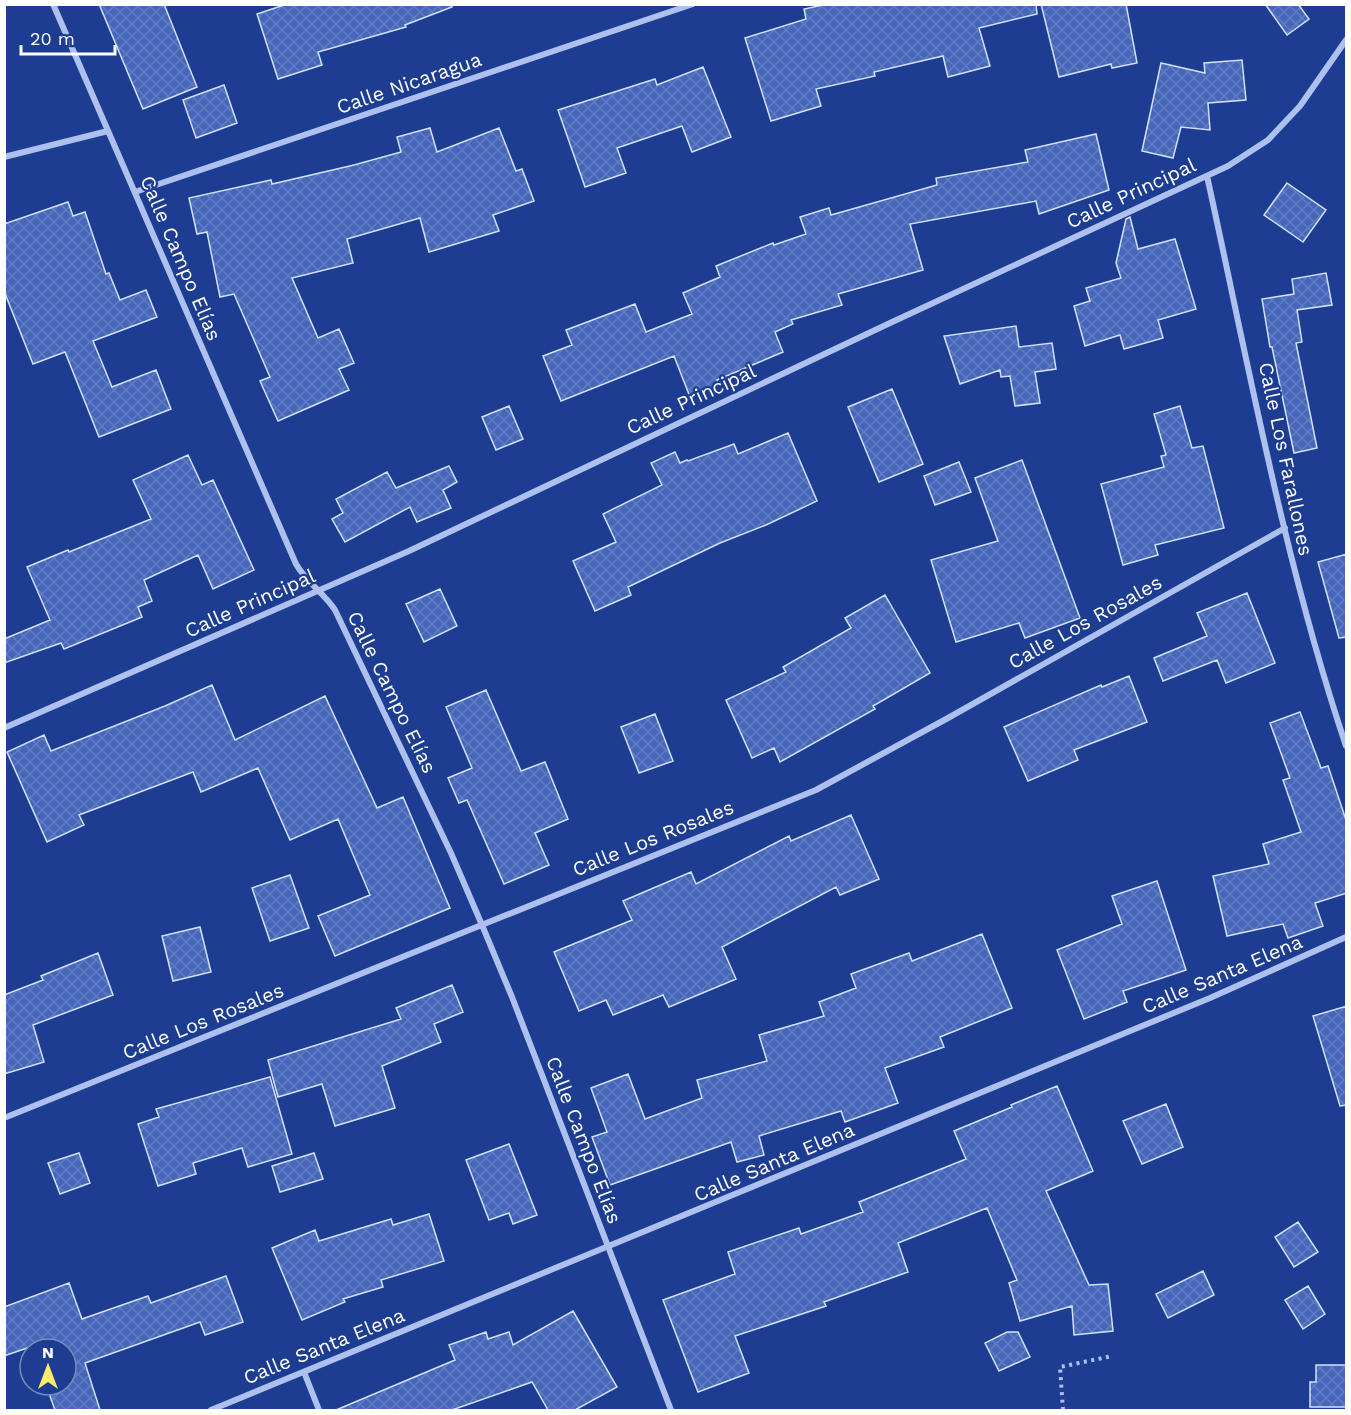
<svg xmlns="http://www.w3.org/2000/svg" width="1351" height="1415" viewBox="0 0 1351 1415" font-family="'Work Sans',sans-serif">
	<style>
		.building { fill: url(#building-cross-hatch); stroke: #d4dffa; stroke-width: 1.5 }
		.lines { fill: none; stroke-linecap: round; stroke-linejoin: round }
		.path { stroke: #aec0ee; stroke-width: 4; stroke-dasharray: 3 4.5; stroke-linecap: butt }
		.street { stroke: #aec0ee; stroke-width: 6 }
		.labels { text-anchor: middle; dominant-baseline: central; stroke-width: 4.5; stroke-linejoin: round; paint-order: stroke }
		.street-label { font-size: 20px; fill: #fff; stroke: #1d3d92 }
	</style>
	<defs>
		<pattern id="building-cross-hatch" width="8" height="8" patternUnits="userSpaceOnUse" patternTransform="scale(1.5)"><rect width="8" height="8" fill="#4566b9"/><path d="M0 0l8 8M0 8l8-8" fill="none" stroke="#617dc4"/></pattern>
	</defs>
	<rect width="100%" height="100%" fill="#1d3d92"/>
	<path class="building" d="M99,4h65l33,83 -54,22z
		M287,4h165v3l-47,18 1,2 -88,25 4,13 -44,14 -21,-65z
		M828,4h208l1,10 -58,14 11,38 -42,11 -5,-21 -69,16 1,4 -59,13 5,17 -50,15 -26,-83 61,-19 -2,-10z
		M1041,4h85l11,59 -25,5 -1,-4 -52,13z
		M1265,4h33l11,15 -22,16z
		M1242,60l4,40 -38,3 2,27 -29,-3 -8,31 -31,-7 19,-88 44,10 -1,-10z
		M703,67l28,70 -39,15 -10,-26 -65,22 9,25 -41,14 -27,-77 97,-31 2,6z
		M224,85l13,38 -41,15 -13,-38z
		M430,128l7,24 62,-24 17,43 6,-2 12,32 -41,14 6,16 -70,21 -9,-34 -73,21 6,24 -61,15 26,60 21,-9 15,34 -15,6 10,21 -71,31 -18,-40 10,-4 -36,-83 -14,3 -13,-65 -10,2 -8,-36 82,-18 1,4 82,-19 47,-13 -4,-15z
		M1096,134l13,56 -70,24 -3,-13 -126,23 13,46 -85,24 4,11 -51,15 2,4 -18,8 8,20 -66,28 2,5 -29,12 -16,-41 -113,45 -18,-45 29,-11 -6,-15 69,-26 11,28 46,-18 -9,-21 37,-16 -4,-11 57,-23 1,2 32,-11 -6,-17 29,-9 2,7 106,-30 -1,-7 92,-16 -3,-12z
		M1287,183l39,27 -23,32 -39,-27z
		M68,202l5,14 12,-4 21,62 3,-1 11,27 26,-10 11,27 -64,24 19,46 44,-17 15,39 -72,28 -34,-85 -32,12 -29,-73v-67z
		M1130,217l8,32 37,-10 21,70 -38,11 5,18 -39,11 -4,-14 -35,11 -11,-40 16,-5 -4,-13 35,-10 -5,-15 10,-44z
		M1326,273l6,32 -35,5 5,32 -6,1 21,105 -23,5 -22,-106h-2l-8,-48 32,-5 -2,-15z
		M1016,326l3,21 33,-4 4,26 -21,3 5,31 -25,3 -5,-30 -9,1 -1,-7 -40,14 -16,-48z
		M892,389l31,75 -44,18 -31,-75z
		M509,406l14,33 -27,11 -14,-33z
		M1180,406l12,42 11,-2 21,82 -69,17 3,10 -35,10 -22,-81 63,-17 -3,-11 5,-1 -12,-41z
		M788,433l29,68 -51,24 -46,18 -92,44 3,8 -36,16 -22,-50 43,-19 -13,-28 59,-29 -11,-22 24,-11 5,11 7,-3 1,1 46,-17 4,10z
		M188,455l14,30 11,-5 41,90 -41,19 -15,-34 -54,25 8,21 -14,6 4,10 -78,32 -3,-6 -57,20v-24l46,-19 -23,-53 41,-17 1,2 82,-33 -18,-39z
		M1022,460l58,158 -55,20 -6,-15 -63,19 -25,-82 67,-19 -23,-63z
		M959,462l12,30 -36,13 -11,-29z
		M449,466l8,16 -14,8 8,18 -34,14 -7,-15 -65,35 -13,-23 11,-6 -7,-14 51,-27 9,16z
		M1347,554v83l-8,1 -21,-76z
		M440,589l17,37 -33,16 -18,-38z
		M1247,593l28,70 -49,20 -9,-23 -54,21 -9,-23 53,-22 -10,-23z
		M885,595l45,78 -57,33 2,3 -95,53 -6,-14 -22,10 -26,-58 60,-28 -3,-5 68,-39 -6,-10z
		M1129,676l18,46 -73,28 4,10 -50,21 -24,-54 97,-42 1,2z
		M212,685l23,55 90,-44 52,112 26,-11 47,111 -115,48 -17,-40 52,-21 -32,-76 -48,21 -32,-72 -57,24 -8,-20 -114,43 5,10 -37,17 -40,-90 37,-17 7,16 114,-45z
		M486,690l35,81 24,-9 23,57 -33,14 14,32 -45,19 -37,-84 -8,3 -11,-25 24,-10 -26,-61z
		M1300,712l21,56 7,-2 19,57v70l-32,10 8,23 -35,12 -5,-14 -56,12 -14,-60 56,-12 -6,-20 38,-12 -18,-52 7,-2 -20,-55z
		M655,714l18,47 -34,12 -18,-46z
		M851,815l28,64 -39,16 -4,-8 -114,60 14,32 -67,28 -6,-12 -50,20 -7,-15 -27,11 -25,-59 78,-32 -9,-19 68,-29 5,12 93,-48 2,5z
		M290,875l19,53 -39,13 -18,-53z
		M1157,881l29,89 -63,21 4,11 -43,17 -27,-69 65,-26 -10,-28z
		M200,927l11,45 -38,9 -11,-45z
		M982,934l30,74 -72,29 4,10 -59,21 13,35 -53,19 -4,-11 -82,25 5,19 -27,7 -6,-20 -121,43 -18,-48 15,-5 -16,-44 37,-14 17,45 57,-21 -5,-18 70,-19 -8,-26 65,-19 -5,-14 37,-14 -5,-14 58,-21 3,8z
		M98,953l15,42 -80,30 11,37 -40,12v-79l39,-15 -2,-4z
		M452,985l11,27 -29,12 7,18 -59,24 13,42 -60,18 -13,-42 -44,13 -10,-37 133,-41 -5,-11z
		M1347,1006v99l-7,1 -27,-90z
		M270,1077l22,77 -44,13 -6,-19 -49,15 3,11 -38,12 -20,-62 21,-7 -3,-8z
		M1057,1086l36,85 -47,20 43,94 19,-1 5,47 -39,4 -2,-29 -52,15 -11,-38 8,-3 -30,-72 -89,35 10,29 -84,30 2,4 -91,30 14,37 -51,19 -35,-92 72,-26 -7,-22 71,-24 2,6 62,-22 -4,-10 107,-43 -12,-28 58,-24 -1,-2z
		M1166,1104l17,43 -41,17 -19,-43z
		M509,1144l28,71 -24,9 -4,-11 -20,7 -23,-60z
		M79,1153l11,30 -30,11 -12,-31z
		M314,1153l9,26 -43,13 -8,-26z
		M429,1214l15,47 -63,19 2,7 -40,12 2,3 -43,18 -30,-72 43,-18 4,11 72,-22 2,6z
		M1298,1222l20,30 -24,15 -19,-30z
		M1203,1271l11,24 -46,23 -12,-24z
		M226,1276l17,46 -38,13 -5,-13 -115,41 15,47h-45l-9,-25h20v-36h-31l-2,-3 -29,10v-49l65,-24 13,36 66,-23 3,7z
		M1308,1286l17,28 -22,15 -18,-29z
		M573,1311l44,76 -42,23h-27l-16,-28 -80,28h-116l119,-50 -6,-15 37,-13 2,7 21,-7 4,13z
		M1007,1332h11l12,25 -31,14 -14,-28z
		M1316,1365h31v42h-37v-25h6z"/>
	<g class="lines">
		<path class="path" d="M1063,1410l-3,-43 52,-11"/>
		<path class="street" d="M53,4l243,560c10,18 28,29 39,46l116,243 31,72 30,72 159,413
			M4,157l104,-26
			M1207,176c42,191 77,385 139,570
			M135,192l558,-188
			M4,728l405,-177 481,-228 338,-157 40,-26 32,-34 46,-66
			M4,1118l812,-328 132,-72 337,-190
			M304,1372l15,38
			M211,1410l999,-412 136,-61"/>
	</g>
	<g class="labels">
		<g class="street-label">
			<text transform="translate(409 83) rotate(-19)">Calle Nicaragua</text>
			<text transform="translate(1131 193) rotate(-25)">Calle Principal</text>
			<text transform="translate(181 258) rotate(67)">Calle Campo Elías</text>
			<text transform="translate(691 399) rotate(-25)">Calle Principal</text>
			<text transform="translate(1286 459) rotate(78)">Calle Los Farallones</text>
			<text transform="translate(250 603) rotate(-24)">Calle Principal</text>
			<text transform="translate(1085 622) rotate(-29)">Calle Los Rosales</text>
			<text transform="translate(392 692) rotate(64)">Calle Campo Elías</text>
			<text transform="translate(653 838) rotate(-22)">Calle Los Rosales</text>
			<text transform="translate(1222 974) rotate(-23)">Calle Santa Elena</text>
			<text transform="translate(203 1021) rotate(-22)">Calle Los Rosales</text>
			<text transform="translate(584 1140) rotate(69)">Calle Campo Elías</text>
			<text transform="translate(774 1162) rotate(-23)">Calle Santa Elena</text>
			<text transform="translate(324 1346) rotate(-22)">Calle Santa Elena</text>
		</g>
	</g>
	<rect width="1351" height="1415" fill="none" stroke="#ffffff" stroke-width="12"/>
	<g transform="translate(48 1367)"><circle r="28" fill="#1d3d92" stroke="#778bbe" stroke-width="1.5"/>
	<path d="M0-4.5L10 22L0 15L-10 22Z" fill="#feeb6c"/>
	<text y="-9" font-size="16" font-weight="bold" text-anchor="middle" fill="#ffffff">N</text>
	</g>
	<path d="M21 45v9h94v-9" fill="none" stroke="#ffffff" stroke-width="3"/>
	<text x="30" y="45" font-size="18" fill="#ffffff" stroke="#1d3d92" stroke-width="4.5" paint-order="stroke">20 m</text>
</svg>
